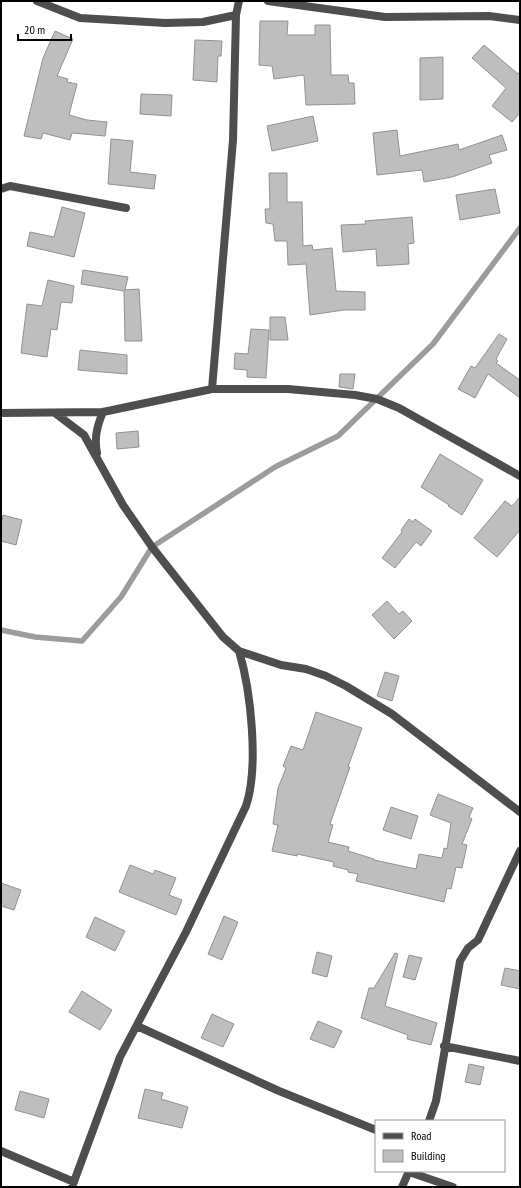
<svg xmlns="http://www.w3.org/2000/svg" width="521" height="1188" viewBox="0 0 521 1188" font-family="'PT Sans Narrow',sans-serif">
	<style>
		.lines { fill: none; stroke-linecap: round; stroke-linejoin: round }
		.stream { stroke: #9c9c9c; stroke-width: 5.5 }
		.building { fill: #bebebe; stroke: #929292 }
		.street { stroke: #4e4e4e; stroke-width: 8 }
	</style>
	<rect width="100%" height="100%" fill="#fff"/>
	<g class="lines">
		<path class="stream" d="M1,630l34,7 47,4 39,-44 31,-50 123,-80 63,-31 95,-92 87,-116"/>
	</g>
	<path class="building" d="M260,21h28l-1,14h28v-10h15l1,50h17l1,8h5l1,21 -49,1 -2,-30 -30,4 -2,-13 -13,-1z
		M55,31l18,8 -16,37 11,3 -1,3 10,2 -8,31 18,5 20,2 -2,14 -33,-3 -2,7 -27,-7 -2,6 -17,-3 19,-78z
		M195,40l27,1 -1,15h-3l-1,26 -24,-2z
		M484,45l34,29 2,-3v42l-8,9 -20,-16 14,-18 -34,-30z
		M443,57v42l-23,1v-42z
		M141,94l31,1 -1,21 -31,-2z
		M313,116l5,25 -46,10 -5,-25z
		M397,130l3,26 58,-12 1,6 43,-15 5,15 -18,5 3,8 -40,14 -28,5 -2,-12 -45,5 -4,-42z
		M111,139l22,2 -3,31 26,3 -2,14 -46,-5z
		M269,173h18v29h15l1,44 9,-1 1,5 19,-2 4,43 29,1v18h-21l-34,5 -4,-51 -18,1 -1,-24h-12l-2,-17 -7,-1 -1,-14h5z
		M495,189l5,24 -40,7 -4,-25z
		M62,207l23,6 -11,44 -47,-11 3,-14 24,5z
		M412,217l2,26 -6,1 1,20 -32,2 -1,-17 -33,3 -2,-27 25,-1 -1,-3z
		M83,270l45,7 -3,13 14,-1 3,52h-17l-1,-50 -43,-7z
		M48,280l26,6 -2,17 -11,-1 -4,28 -6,-1 -4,28 -26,-4 6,-49 15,2z
		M270,317h15l3,23h-18z
		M251,329l18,1 -3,48 -19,-1v-7l-13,-1 1,-16 13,1z
		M499,334l8,5 -11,20 2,2 -2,2 24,17v18l-32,-24 -13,24 -17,-9 13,-23 4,2z
		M80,350l47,5v19l-49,-4z
		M340,374h15l-2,15 -14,-2z
		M138,431l1,16 -22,2 -1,-16z
		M440,454l43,26 -21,35 -14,-9 1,-1 -28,-18z
		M520,497v33l-23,27 -23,-19 31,-37 7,5z
		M3,515l19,5 -6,25 -15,-4v-16z
		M409,519l4,3 2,-3 17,12 -11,15 -5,-4 -21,26 -13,-10 20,-26 -1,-2z
		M387,601l12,13 4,-3 9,10 -18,18 -22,-24z
		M385,672l14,4 -7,25 -15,-5z
		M316,712l46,16 -14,39h2l-20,57 3,1 -5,17 21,5 -1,4 26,8v1l42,9 3,-15 23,4 2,-10 3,1 4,-26 -21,-8 8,-21 35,14 -4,9 3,2 -10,25 5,1 -5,23 -6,-1 -5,22 -4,-1 -3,14 -88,-21 2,-7 -10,-2v-2l-15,-4 1,-4 -37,-8v2l-25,-5 6,-26 -5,-1 5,-36 8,-20 -3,-2 8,-20 12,4z
		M391,807l27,9 -7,23 -28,-9z
		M130,865l23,9 2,-4 21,8 -7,17 13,5 -6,15 -57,-23z
		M1,883l20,7 -7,20 -13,-4z
		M224,916l14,6 -16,38 -14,-6z
		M95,917l30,14 -10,20 -29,-14z
		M317,952l15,4 -5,21 -15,-4z
		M395,953l3,1 -13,52 52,17 -6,22 -24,-6 1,-4 -47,-17 8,-30h5z
		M409,955l13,3 -7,22 -12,-3z
		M505,968l15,3v18l-19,-4z
		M82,991l30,19 -12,20 -31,-18z
		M212,1014l22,10 -11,23 -22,-9z
		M318,1021l24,10 -8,17 -24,-9z
		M469,1064l15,3 -4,18 -15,-3z
		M145,1089l18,4 -2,6 27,8 -6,21 -44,-10z
		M20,1091l29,8 -5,19 -29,-8z"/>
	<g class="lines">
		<path class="street" d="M37,1l43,17 85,5 38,-1 33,-7
			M268,1l117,16 104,-1 31,4
			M1,189l9,-3 116,22
			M212,389l21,-249 3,-125 3,-14
			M1,413l102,-1 109,-23h76l67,6 22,4 22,9 121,68
			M55,413l29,22 39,70 29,42 71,90 16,14 42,14 25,4 20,7 20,10 46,28 128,98
			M97,453c-3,-15 0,-27 6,-41
			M137,1026l142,65 97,39
			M444,1046l76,15
			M429,1121l7,-20 24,-140 8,-13 10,-8 42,-89
			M1,1151l73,31
			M409,1172l44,15
			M72,1187l48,-130 66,-125 60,-126c13,-39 5,-115 -7,-155
			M402,1187l7,-16"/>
	</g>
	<rect width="521" height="1188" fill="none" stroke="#000000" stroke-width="4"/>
	<rect x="375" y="1120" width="130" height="52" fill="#ffffff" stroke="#999999"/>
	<rect x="383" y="1133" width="20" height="6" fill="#4e4e4e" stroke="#999999"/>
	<text x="411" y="1140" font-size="12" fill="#000000">Road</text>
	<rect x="383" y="1150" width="20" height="12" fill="#bebebe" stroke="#999999"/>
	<text x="411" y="1160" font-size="12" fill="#000000">Building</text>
	<path d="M18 34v6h53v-6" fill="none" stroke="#000000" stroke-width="2"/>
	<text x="24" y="34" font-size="12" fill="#000000" stroke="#ffffff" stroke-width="3" paint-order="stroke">20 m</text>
</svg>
